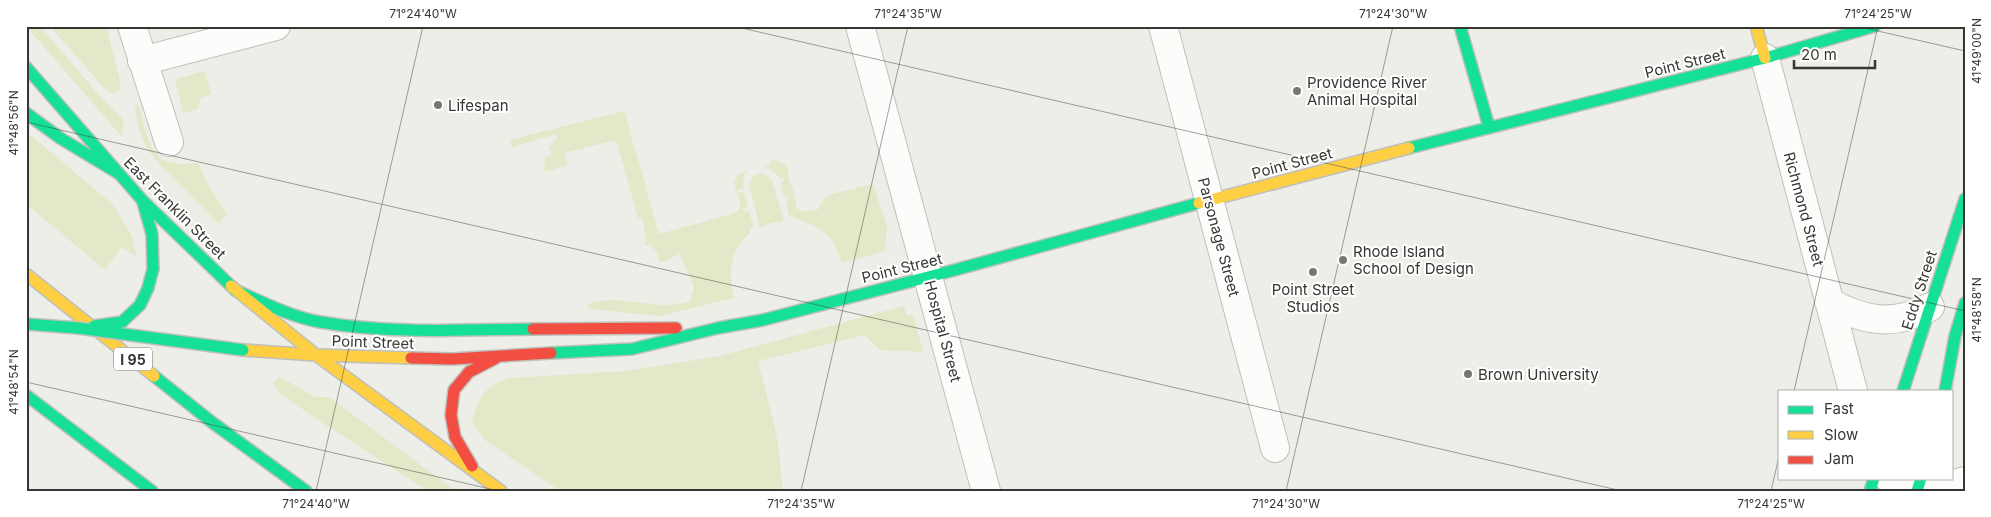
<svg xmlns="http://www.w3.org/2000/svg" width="1991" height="517" viewBox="0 0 1991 517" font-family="Inter,sans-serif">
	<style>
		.green { fill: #e3e8c8 }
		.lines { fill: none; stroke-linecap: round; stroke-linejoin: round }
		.street-casing { stroke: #bfc0bb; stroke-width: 30 }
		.fast-casing { stroke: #bfc0bb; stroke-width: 14 }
		.slow-casing { stroke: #bfc0bb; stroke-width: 14 }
		.jam-casing { stroke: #bfc0bb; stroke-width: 14 }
		.street { stroke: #fcfcfb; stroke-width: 28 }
		.fast { stroke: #16e098; stroke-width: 11 }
		.slow { stroke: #ffcf43; stroke-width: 11 }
		.jam { stroke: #f24e42; stroke-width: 11 }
		.fast-bridge-casing { stroke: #bfc0bb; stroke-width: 14; stroke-linecap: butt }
		.fast-bridge { stroke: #16e098; stroke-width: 11 }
		.ticks { fill: none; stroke: #363732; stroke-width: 1; stroke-opacity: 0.45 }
		.poi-dot { fill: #767771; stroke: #fff; stroke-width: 2 }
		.labels { text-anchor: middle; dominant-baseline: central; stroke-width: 4; stroke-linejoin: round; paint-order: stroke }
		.shield { fill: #fff; stroke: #727370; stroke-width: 1 }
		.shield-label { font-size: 14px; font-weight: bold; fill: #363732 }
		.street-label { font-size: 15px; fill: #363732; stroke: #fff }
		.poi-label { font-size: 15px; fill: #363732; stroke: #fff; text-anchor: start }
		.neatline { fill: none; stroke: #363732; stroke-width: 2 }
		.ticks-label { font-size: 12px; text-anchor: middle; fill: #363732 }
	</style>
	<rect width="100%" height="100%" fill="#edeee7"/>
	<path class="green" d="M26,26h14l59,69 25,25 -3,16z
		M50,26h56l15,59 -2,5 -6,4 -8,-5z
		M205,71l6,23 -11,4 -2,11 -15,4 -7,-29 1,-5z
		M137,103c4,7 5,15 7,23 9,33 21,41 54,37l10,22 19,29 -8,10 -60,-60 -13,-17 -8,-20 -3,-20z
		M624,111l35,123 73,-20 7,-4 2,-3 -7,-25 3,-6 11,-6 -4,5 -1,13 -5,2v2l6,1 4,14 -5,1v3l4,1 2,-1 5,18 -4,-2v6c-21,18 -22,39 -16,65l-74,18 -71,-7 -1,-5c33,-12 69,9 102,-3l4,-14 -14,-33c-7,2 -11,7 -20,8l-4,-12 -3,-1 -2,-5 -5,1 -2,-2 3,-2 -5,-23h-4l-22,-78 -52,13 4,12 -23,7 -1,-2 1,-12 7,-3 -3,-9 5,-2 -2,-3 5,-2v-5l-45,13 -2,-7z
		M26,131l87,74 18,29 6,23 -15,-10 -17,23 -79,-66z
		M773,160l11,3 4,5v10l5,11 4,20 8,3 12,-2 9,-13 6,-3 41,-10 14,42 -2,25 -43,12c-8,-20 -11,-30 -32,-39 -6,-3 -13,-3 -18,-9l-3,1 -3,-15 2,-1 1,-3h-5l-3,-13 3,-5 -1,-2 -3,1 -8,-8 -8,-3 4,-1z
		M761,173l9,5 3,5 11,38 -13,2 -11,5 -11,-44 4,-8z
		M904,306l3,10 6,-2 10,38 -43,-2 -16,-15 -106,26 19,76 6,54h-223l-75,-51 -13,-17c6,-25 12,-37 38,-45l116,-7 94,-15z
		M280,377l35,20h14l127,94h-28l-113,-73 -33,-23 -9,-12z"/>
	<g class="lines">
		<g class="street-casing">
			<path id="street" d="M132,26l37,116
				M860,26l126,465
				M1163,26l112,422
				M1765,58l88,333
				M142,61l134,-35
				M1829,302c34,19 65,25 101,5
				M1889,478l21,13
				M1928,491l37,-10"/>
		</g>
		<g class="fast-casing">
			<path id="fast" d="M1460,26l29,101
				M26,67l117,134 88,85
				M26,113l34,25 58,35
				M1409,148l356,-90 110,-32
				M143,202l9,32 1,35
				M235,290c27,12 56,27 85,32 70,12 142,8 213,7
				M26,324l52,4
				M551,353l81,-4 86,-21 45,-8 188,-49 248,-68
				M154,376l59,47 93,68
				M1903,391l62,-192
				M1945,391l10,-55 10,-33
				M26,395l126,96
				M1870,491l4,-13
				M1917,491l4,-13"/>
		</g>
		<g class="slow-casing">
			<path id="slow" d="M1756,26l9,32
				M1199,203l210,-55
				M26,274l128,102
				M231,286l85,69
				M243,350l73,5 95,3
				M316,355l185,136"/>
		</g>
		<g class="jam-casing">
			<path id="jam" d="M533,329l143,-1
				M411,358l41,1 99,-6
				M472,466l-17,-29 -4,-22 3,-25 15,-18 27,-14"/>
		</g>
		<use href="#street" class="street"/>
		<use href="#fast" class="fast"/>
		<use href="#slow" class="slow"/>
		<use href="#jam" class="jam"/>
		<g class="fast-bridge-casing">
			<path id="fast-bridge" d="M94,326l28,-4 18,-17 8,-17 5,-19
				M78,328l165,22"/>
		</g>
		<use href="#fast-bridge" class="fast-bridge"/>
	</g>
	<path class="ticks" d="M733,26l1232,285M1856,26l109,25M26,122l1596,369M26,382l473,109M1794,391l84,-365M316,491l107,-465M801,491l107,-465M1286,491l107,-465M1771,491l9,-39"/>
	<g class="poi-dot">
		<circle cx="1297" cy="91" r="5"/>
		<circle cx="438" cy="105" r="5"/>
		<circle cx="1343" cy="260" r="5"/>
		<circle cx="1313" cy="272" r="5"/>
		<circle cx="1468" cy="374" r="5"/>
	</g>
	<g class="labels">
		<rect class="shield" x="114" y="347.5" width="38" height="23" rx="4"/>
		<g class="shield-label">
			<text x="133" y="359">I 95</text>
		</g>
		<g class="street-label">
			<text transform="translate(1685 63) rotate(-14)">Point Street</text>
			<text transform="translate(1292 163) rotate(-15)">Point Street</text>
			<text transform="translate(175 208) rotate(45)">East Franklin Street</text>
			<text transform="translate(1804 209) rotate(75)">Richmond Street</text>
			<text transform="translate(1219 237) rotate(75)">Parsonage Street</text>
			<text transform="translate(902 268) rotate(-14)">Point Street</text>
			<text transform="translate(1919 290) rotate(-72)">Eddy Street</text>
			<text transform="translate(943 331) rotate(75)">Hospital Street</text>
			<text transform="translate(373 342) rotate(2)">Point Street</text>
		</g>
		<g class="poi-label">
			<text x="1307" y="82">Providence River<tspan x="1307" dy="17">Animal Hospital</tspan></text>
			<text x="448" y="105">Lifespan</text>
			<text x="1353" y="251">Rhode Island<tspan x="1353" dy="17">School of Design</tspan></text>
			<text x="1313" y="289" text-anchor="middle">Point Street<tspan x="1313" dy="17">Studios</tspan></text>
			<text x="1478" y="374">Brown University</text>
		</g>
	</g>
	<rect width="1991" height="517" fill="none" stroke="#ffffff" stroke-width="55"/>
	<rect x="1778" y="390" width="175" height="90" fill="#ffffff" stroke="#afafad"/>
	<rect x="1788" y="406" width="25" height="8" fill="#16e098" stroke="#afafad"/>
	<text x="1824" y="414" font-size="15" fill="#363732">Fast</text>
	<rect x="1788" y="431" width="25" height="8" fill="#ffcf43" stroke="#afafad"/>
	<text x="1824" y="440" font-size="15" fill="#363732">Slow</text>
	<rect x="1788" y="456" width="25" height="8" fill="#f24e42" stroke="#afafad"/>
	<text x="1824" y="464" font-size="15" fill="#363732">Jam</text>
	<path d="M1794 60v8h81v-8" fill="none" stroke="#363732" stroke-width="2.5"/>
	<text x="1801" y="60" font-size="15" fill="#363732" stroke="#ffffff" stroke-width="4" paint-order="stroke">20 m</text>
	<rect x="28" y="28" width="1936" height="462" class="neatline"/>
	<g class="ticks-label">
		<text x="423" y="18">71°24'40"W</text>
		<text x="908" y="18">71°24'35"W</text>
		<text x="1393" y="18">71°24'30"W</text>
		<text x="1878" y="18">71°24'25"W</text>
		<text transform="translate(1977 51) rotate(-90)" y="4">41°49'00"N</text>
		<text transform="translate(14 123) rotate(-90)" y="4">41°48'56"N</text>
		<text transform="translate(1977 310) rotate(-90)" y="4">41°48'58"N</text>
		<text transform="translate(14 382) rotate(-90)" y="4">41°48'54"N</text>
		<text x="316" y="508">71°24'40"W</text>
		<text x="801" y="508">71°24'35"W</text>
		<text x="1286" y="508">71°24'30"W</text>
		<text x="1771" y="508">71°24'25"W</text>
	</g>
</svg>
